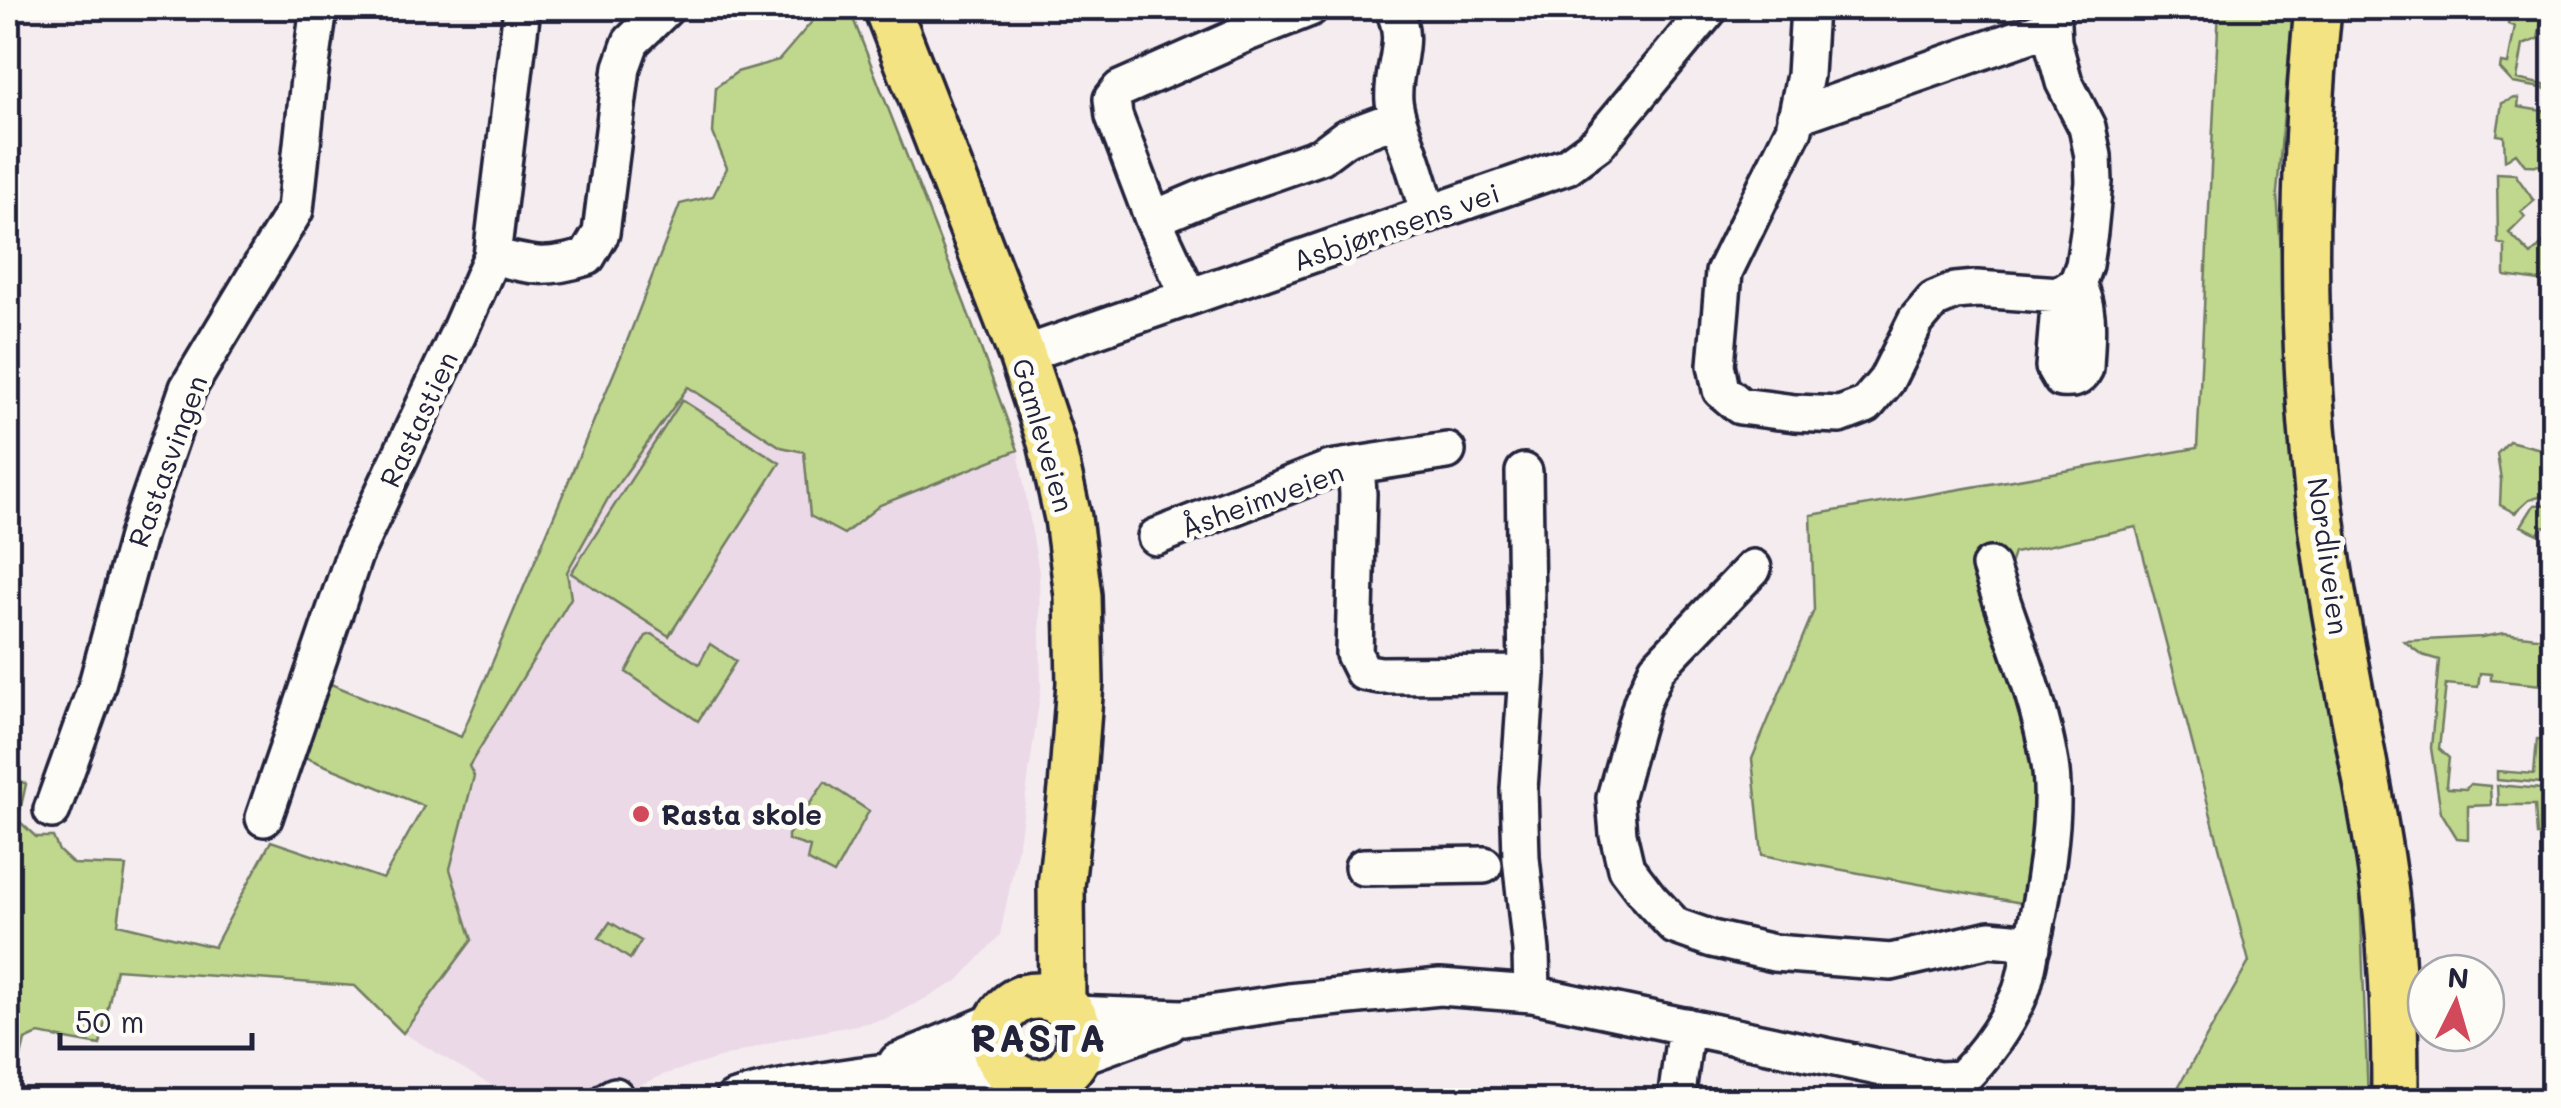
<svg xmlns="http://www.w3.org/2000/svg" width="2561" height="1108" viewBox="0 0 2561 1108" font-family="Mali,sans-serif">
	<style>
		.built { fill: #ebd9e7 }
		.green { fill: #c0d78e; stroke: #717c64; stroke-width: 2.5 }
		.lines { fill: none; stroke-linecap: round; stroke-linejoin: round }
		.minor-casing { stroke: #22223b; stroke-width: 42 }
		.major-casing { stroke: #22223b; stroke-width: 52 }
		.minor { stroke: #fdfcf7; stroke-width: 35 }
		.major { stroke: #f4e382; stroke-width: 45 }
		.poi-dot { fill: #d1495b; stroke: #fdfcf7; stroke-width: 4 }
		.labels { text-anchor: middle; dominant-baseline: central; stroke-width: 10; stroke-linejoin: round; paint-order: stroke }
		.street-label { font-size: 28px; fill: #22223b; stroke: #fdfcf7 }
		.poi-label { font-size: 28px; font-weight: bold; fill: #22223b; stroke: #fdfcf7; text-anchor: start }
		.district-label { font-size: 38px; font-weight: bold; letter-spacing: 2.5px; fill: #22223b; stroke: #fdfcf7 }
	</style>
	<rect width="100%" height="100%" fill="#f5ecf0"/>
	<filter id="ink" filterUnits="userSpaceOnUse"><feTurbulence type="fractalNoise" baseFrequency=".01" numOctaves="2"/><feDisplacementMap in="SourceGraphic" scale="20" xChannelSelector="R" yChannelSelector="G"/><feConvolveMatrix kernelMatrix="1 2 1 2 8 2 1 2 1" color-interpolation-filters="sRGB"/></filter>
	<g filter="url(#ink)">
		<path class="built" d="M688,387l93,60 23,5 6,64 34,18 36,-29 138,-55 21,122 2,116 -21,149 -20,98 -42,46 -71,38 -103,20 -119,35 -58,26h-91l-113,-67 69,-93 -22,-71 24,-92 -5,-10 102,-169 -4,-26 43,-77z"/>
		<path class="green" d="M820,8h29l116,297 53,145 -138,55 -36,29 -34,-18 -6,-64 -23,-5 -93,-60 -78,108 -43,77 4,26 -102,168 5,10 -24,93 22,71 -69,93 -48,-47 -239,-17 -16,76 -62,-11 -13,6 -11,46 -6,12v-323l18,9 -8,36 18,17h17l6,14 14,13 53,2 -8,58 96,23 57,-106 112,38 41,-73 -127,-52 24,-74 140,57 163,-388 56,-145 33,-8 14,-28 -14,-35 3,-46 21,-15 42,-12 42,-49z
			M2219,8h74l-16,185 25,368 57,303 9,236h-197l78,-138 -113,-435 -122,26 -22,63 44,161 -9,127 -265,-49 -10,-96 62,-149 -3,-95 386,-67z
			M2511,8h33l-6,31 -15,6 -6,34 36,8v3l-40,-7 -13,-14 1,-6 7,1 7,-38 -7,-2z
			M2515,98l4,1 -1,8 31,5 2,-8 2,1v61l-28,-1 -9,-12 -11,7 -1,-24 -7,-1 5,-32z
			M2497,173l18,1 19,27 -13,11 4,5 -16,16 22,22 12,-12 10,10v19l-14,9 -34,-5v-31l-7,-2z
			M682,400l98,63 -111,173 -98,-63z
			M2509,441l32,8c0,19 9,26 8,45l-20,6 -14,13 -15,-8 1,-25 -4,-26z
			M2553,504v24l-10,-2 -5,8 -17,-8 13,-21z
			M2504,633l49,6v41l-1,6 -61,-6v-6l-11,-1 -2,14 -32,-3 -7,65 10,9 -3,27 2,3 18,1 4,-5 20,2 1,19 -23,1v33l-11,-1 -16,-26 -10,-64 8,-88 -17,-5 -18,-14 78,-4z
			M652,634l47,30 11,-20 26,17 -38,60 -72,-49 20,-36z
			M2537,739l16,1v44l-56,-5v-8l37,3z
			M825,782l44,29 -35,63 -27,-14 3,-13 -22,-7v-5z
			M2497,785l55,5 -4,46 -11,-1 -2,-30h-37z
			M610,922l31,19 -11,18 -31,-21z"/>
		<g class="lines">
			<g class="minor-casing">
				<path id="minor" d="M1393,8c18,34 -2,59 1,93 2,19 10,35 16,53 7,20 13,41 19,61
					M1809,8l-4,67 -11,54 -70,143 -8,93 5,25 19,16 55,7 45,2 26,-10 20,-24 30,-60 18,-21 21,-9 22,-2 83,6 17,-11 7,-19 5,-33 5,-50 -1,-26 -6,-29 -23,-45 -11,-40 -2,-34
					M1796,116l255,-89
					M1153,219l59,-25 109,-38 24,-18 51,-19
					M492,256c41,10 53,14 95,1l14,-24 21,-166 9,-25 35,-34
					M2060,295l-6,72 7,12c12,1 18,1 24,-11 1,-30 6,-57 -8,-84
					M1189,296l-36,-77 -39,-103 -2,-17 8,-10 127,-56 63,-25
					M1022,355l545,-189 30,-22 113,-136
					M1356,465l91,-14
					M1524,472l3,202 -8,115 2,69 10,93 1,43
					M1156,537l174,-68 26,-4 2,29 -4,160 9,18 17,3 147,-1
					M1753,568l-96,100 -15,34 -27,96 3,36 8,34 23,30 26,28 37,13 62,14 117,9 99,-23 22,2 20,6
					M52,810l44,-122 42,-155 50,-145 107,-178 14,-131 10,-71
					M264,818l90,-263 104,-221 34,-78 30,-248
					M1363,867l121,-2
					M1072,1014l111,4 106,-16 151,-15 92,7 407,86 22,-1c24,-24 43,-51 57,-81 7,-14 9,-30 12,-45 12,-51 28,-138 20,-189 -11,-68 -39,-133 -60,-198
					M1075,1058l94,-34
					M897,1062l101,-42
					M608,1100l7,-4 2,4
					M733,1100c27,-9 56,-14 84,-18 62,-11 126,-17 189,-13
					M1676,1100l10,-74"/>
			</g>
			<g class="major-casing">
				<path id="major" d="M887,8l135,347 29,87 17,76 10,78 2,87 -8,106 -11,97 1,118
					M2318,8c-18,185 -18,374 10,559 15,98 37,194 52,291 13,81 15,161 15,242
					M994 1039a43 43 0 1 1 86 0a43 43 0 1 1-86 0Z"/>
			</g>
			<use href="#minor" class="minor"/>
			<use href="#major" class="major"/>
		</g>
	</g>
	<circle class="poi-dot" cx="641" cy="814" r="10"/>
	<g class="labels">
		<g class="street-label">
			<text transform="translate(1396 226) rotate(-19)">Asbjørnsens vei</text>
			<text transform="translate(418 419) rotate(-65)">Rastastien</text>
			<text transform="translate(1044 435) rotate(74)">Gamleveien</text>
			<text transform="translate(167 461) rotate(-70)">Rastasvingen</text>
			<text transform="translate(1262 499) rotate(-20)">Åsheimveien</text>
			<text transform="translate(2329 556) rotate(82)">Nordliveien</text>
		</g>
		<g class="poi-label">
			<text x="661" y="814">Rasta skole</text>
		</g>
		<g class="district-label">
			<text x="1039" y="1037">RASTA</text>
		</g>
	</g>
	<rect width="2561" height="1108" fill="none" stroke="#fdfcf7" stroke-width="40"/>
	<rect x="20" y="20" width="2521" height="1068" fill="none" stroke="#22223b" stroke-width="4" filter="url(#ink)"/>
	<g transform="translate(2456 1003) rotate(5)"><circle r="48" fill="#fdfcf7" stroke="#a5a5ac" stroke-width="2.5"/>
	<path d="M0-8L18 38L0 25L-18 38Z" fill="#d1495b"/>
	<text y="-15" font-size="28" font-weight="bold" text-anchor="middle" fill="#22223b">N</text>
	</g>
	<path d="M60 1033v15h192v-15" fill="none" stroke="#22223b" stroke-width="5"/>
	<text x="75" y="1033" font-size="30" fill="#22223b" stroke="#fdfcf7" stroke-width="8" paint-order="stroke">50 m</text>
</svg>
